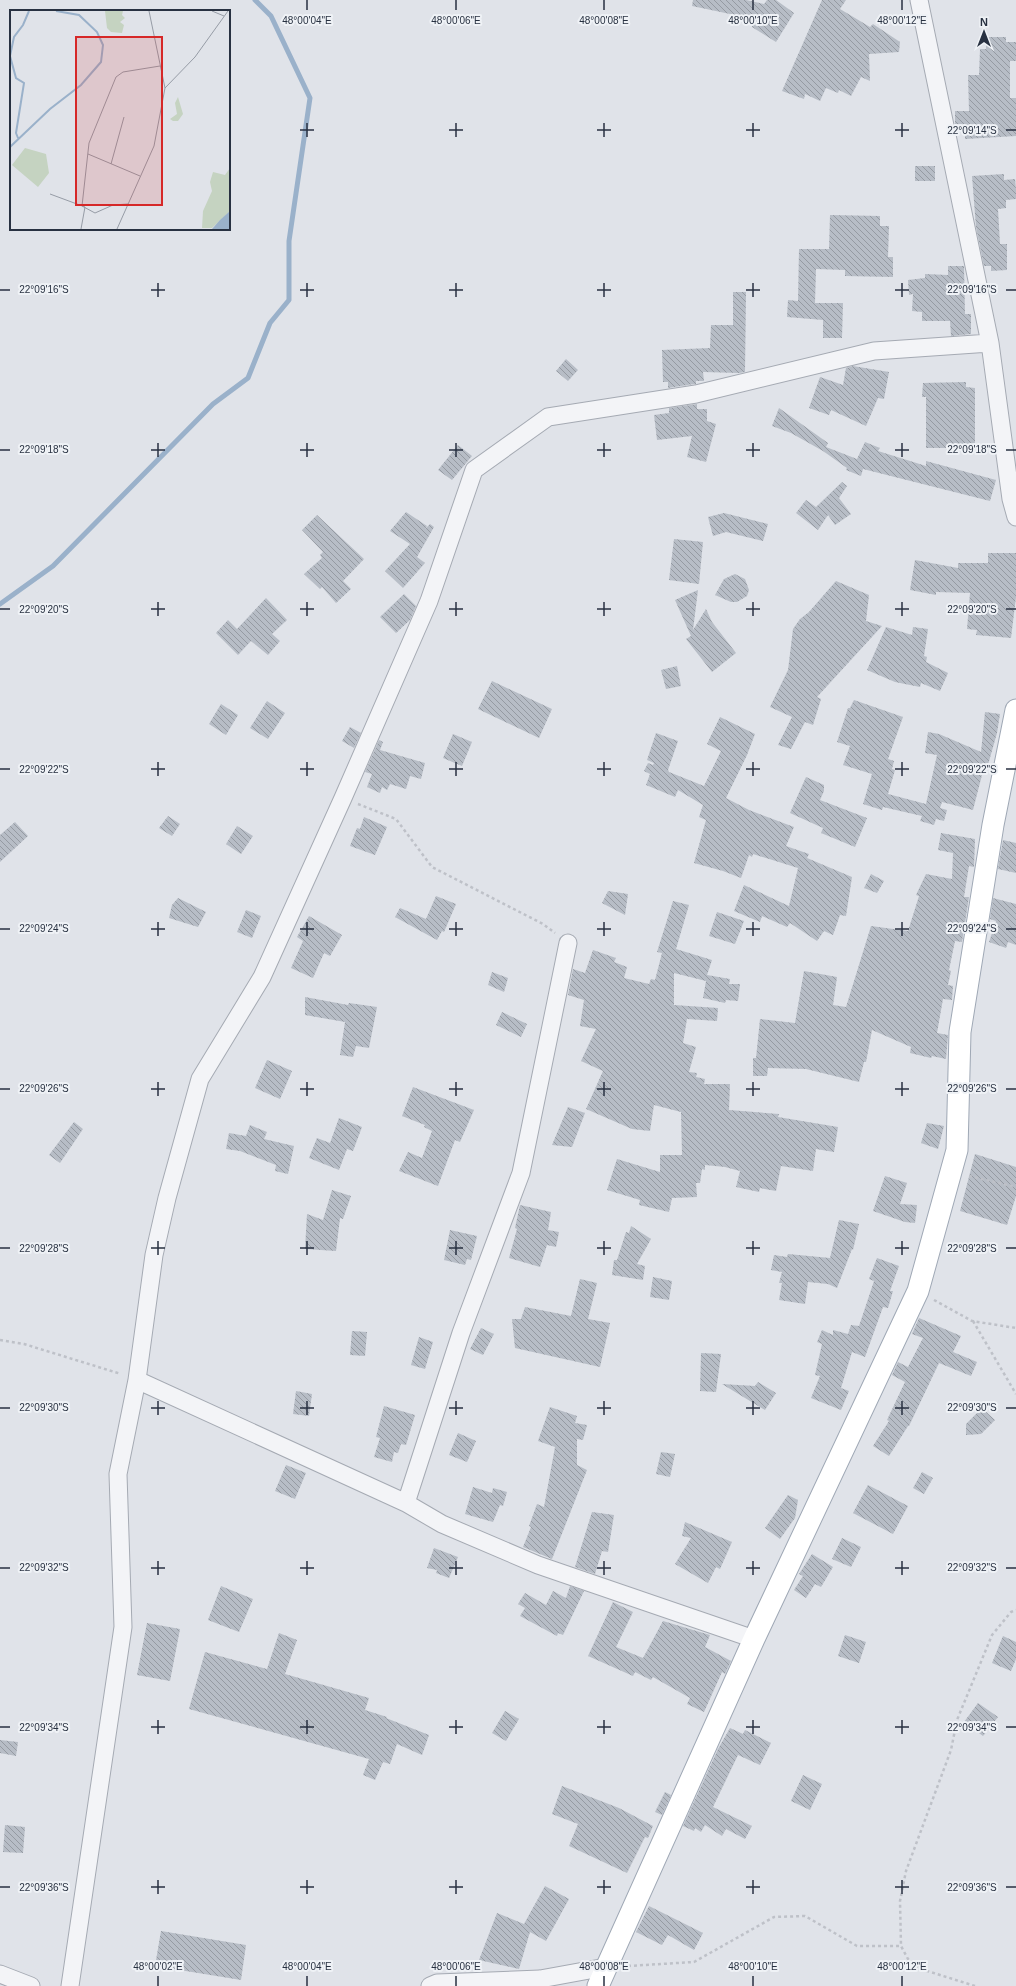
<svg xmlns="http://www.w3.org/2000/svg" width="1016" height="1986" viewBox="0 0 1016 1986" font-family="Helvetica,sans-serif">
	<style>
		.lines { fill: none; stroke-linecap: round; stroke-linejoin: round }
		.stream { stroke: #9ab1ca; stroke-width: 5 }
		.building { fill: url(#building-back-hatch) }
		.minor-casing { stroke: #a5aab3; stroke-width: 19 }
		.major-casing { stroke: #9fa8b5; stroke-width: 23 }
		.path { stroke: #bec1c8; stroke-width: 2.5; stroke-dasharray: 3 3; stroke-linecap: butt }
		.minor { stroke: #f3f4f7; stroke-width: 17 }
		.major { stroke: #fff; stroke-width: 21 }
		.ticks { fill: none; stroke: #283141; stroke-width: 1.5 }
		.inset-river { fill: none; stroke: #9ab1ca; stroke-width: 2 }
		.inset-road { fill: none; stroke: #969ca6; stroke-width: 1 }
		.view { fill: #d62828; fill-opacity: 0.15; stroke: #d62828; stroke-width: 2 }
		.inset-edge { fill: none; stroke: #283141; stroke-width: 2 }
		.ticks-label { font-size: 10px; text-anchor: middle; fill: #283141; stroke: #eff2f6; stroke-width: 4; stroke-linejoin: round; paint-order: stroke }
	</style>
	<defs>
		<pattern id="building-back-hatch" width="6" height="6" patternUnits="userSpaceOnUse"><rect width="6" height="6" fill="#b7bdc6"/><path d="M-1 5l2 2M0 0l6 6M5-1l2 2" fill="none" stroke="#959aa2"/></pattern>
	</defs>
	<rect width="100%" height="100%" fill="#e0e3e9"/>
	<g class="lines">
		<path class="stream" d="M0,604l53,-38 160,-162 35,-26 22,-55 19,-23v-59l21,-143 -39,-82 -16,-16"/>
	</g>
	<path class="building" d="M693,0h53l18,4 3,-4h9l18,13 -18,29 -24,-15 1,-5 -23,-8 -38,-8z
		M822,0h24l-6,9 30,18 3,-3 27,18 -1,10 -30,2 1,27 -9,-4 -10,19 -12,-6 -1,3 -12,-5 -6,13 -15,-7 -1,5 -22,-8z
		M986,37h20v5h10v19h-6v37h6v38l-51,3v-15h-10v-13h14l-1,-36h11l1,-26h6z
		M915,166h20v15h-20z
		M1004,174v6l11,-1 1,10v10l-10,1v8l-8,1 2,35h7v26l-16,1v-5h-7l-8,-39 -4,-51z
		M830,215l50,1v10h9l-1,31h5v20l-48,-1v-6l-29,-1 -1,34h28l-1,35h-19v-18l-36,-3 1,-17 10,1 1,-52h30z
		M948,266h16l1,48h6v20l-20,2 -1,-15h-28v-9l-10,-1 1,-17 -4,1 -1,-15 17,-2v-4l23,1z
		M733,292h13l-1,80 -6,1 -36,-1 1,9h-8v3h-2l-26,4v-6h-5l-1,-32 48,-2 1,-23h22z
		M566,359l12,11 -10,11 -12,-10z
		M853,366l36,6 -5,27 -6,-1 -12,28 -35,-16 -2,5 -20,-7 11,-31 23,8 3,-17z
		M966,382v5l9,1v60h-49v-51h-4l1,-14z
		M697,404v5h10v12l9,3 -10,38 -19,-5 5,-21 -35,4 -3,-25 15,-2v-5z
		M779,408l49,35 -2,4 31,12 8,-17 15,6 -2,3 48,15v-5l70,19 -6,21 -127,-32 -2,7 -15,-6 1,-2 -24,-17 -32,-18 -19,-7z
		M458,445l14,11 -20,24 -14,-10z
		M842,482l5,4 -8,12 12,16 -16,11 -7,-10 -10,15 -22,-17 10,-13 10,7z
		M406,512l21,14 -2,3 5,-5 4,3 -17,30 8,6 -22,25 -18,-17 25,-27 -20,-13z
		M724,513l44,11 -5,17 -37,-9 -13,4 -5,-19z
		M317,515l47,44 -21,22 8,8 -15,14 -14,-16 -2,2 -16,-15 18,-16 -2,-3 3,-3 -21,-22z
		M674,539l29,3 -4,42 -30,-4z
		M988,553h28v44l-5,41 -35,-3 1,-5 -10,-1 3,-36 -34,-1v3l-26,-5 5,-30 43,8v-5h30z
		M735,574l10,5 4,11 -2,6 -10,6h-6l-16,-7 9,-16z
		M836,581l33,14 -3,26 16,5 -65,71 4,2 -8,26 -8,-3 -14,27 -13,-4 14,-28 -22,-10 18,-37 5,-41 7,-10 9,-7z
		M698,590l-5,40 13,-21 6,13 24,31 -24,19 -26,-33 5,-3 -16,-36z
		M404,594l12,12 -6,14 -14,13 -16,-16z
		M266,598l21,22 -15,14 8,7 -12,14 -17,-14 -13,14 -22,-22 12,-13 9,9z
		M886,627l26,8 1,-8 15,2 -4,27 3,1 -1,5 22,11 -8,18 -19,-8 -1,4 -25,-5 -28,-12z
		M677,666l4,20 -15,3 -5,-19z
		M492,681l60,28 -13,29 -61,-29z
		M854,700l49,17 -15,42 6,2 -2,8 3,1 -7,24 38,10 11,-49 -12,-2 3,-21 11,2 42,18 4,-40 15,2 -3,19 -11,39 -3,-1 -10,39 -31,-8 -2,6 7,2 -3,11 -8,-2 -2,6 -14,-4 2,-5 -39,-9 -1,3 -19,-6 9,-30 -29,-9 7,-19 -13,-4 11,-34h2z
		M267,701l18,12 -17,26 -18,-11z
		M221,704l17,11 -12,20 -17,-11z
		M720,717l35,17 -8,21 -21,43 23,12 45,17 -8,19 23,8 -2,4 45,19 -6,39 -6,-1 -7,20 -9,-4 -7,10 -27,-18 -3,4 -25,-11 -2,6 -26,-11 10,-26 45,21 9,-38 -45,-14 -1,3 -3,-2 -8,23 -18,-7 -29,-8 12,-43 -7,-3 4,-12 -25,-15 -3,7 -29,-12 4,-11 -6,-3 4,-8 5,2 1,-2 -7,-3 9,-27 22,8 -10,29 1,2 35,14 17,-35 -14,-7z
		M350,727l11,6 -7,15 -12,-7z
		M453,734l19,8 -10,24 -19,-8z
		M379,740l4,2 -3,8 45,13 -4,16 -11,-3 -4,13 -16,-5 -3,6 -5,-3 -2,6 -13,-6 5,-13 -7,-2z
		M806,777l18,8v6l-4,9 47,18 -12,29 -34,-14 2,-5 -33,-15z
		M168,816l12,8 -8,12 -13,-8z
		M364,817l23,10 -12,28 -25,-9 7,-18 3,1z
		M15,822l13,14 -28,26v-27z
		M237,826l16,10 -12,18 -15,-10z
		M941,833l34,6 -1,28 -5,-1 -5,31h5l-7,45 -7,-1 -6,29 2,1 -3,14 5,1 -1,14 -9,-1 -6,34 11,2 -2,24 -14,-3 -1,2 -21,-5 1,-6 -39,-17 -6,32h-2l-5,20 -53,-13 -38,-1 -1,8h-14v-18h3l4,-39 35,4 9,-52 33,6 -4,28 13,2 25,-81 37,5 11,-35 -3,-1 10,-21 26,5 1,-26 -15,-3z
		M1003,840l13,3v30l-18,-4z
		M871,874l13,7 -7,12 -13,-5z
		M608,891l20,3 -3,21 -23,-12z
		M436,896l20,8 -12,28 -2,-1 -5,9 -42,-23 5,-9 26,11z
		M178,898l28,14 -8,15 -29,-9 3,-13z
		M993,898l23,6v41l-8,-3 -2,6 -17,-6 7,-21 -6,-2z
		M673,901l16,4 -13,44 36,11 -5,15 23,4 -1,5h11l-2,17 -12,-1 -1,3 -22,-5 3,-17 -32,-8v32l44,3 -1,13 -30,-2 -4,24 13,4 -7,25 8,1 -1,4 9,2 -1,5h26l-1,26 50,4 -1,3 60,10 -4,25 -18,-3 -3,22 -32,-5 -5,25 -16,-3 -1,4 -23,-5 4,-16 -15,-4 -20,-2v5l-3,-1 -2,14h-4l1,14 -25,1 -3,14 -30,-7 1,-5 -33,-10 10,-31 43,13v-17h22l-1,-43 -27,-7 -4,26 -18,-2 -46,-20 17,-38 -22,-10 15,-32 -16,-3 4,-26 -16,-5 5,-26 12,4 8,-23 23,8 -2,4 13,5 -3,11 25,6 2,-5 4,1 7,-27 -5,-1z
		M246,910l15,6 -9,22 -15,-6z
		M717,912l27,9 -9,23 -26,-8z
		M309,916l33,19 -12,21 -6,-3 -11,25 -22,-10 12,-27 -6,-4z
		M492,972l16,6 -4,14 -16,-7z
		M305,997l43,8 1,-2 28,4 -8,41 -13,-2 -3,11 -13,-2 5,-33 -40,-7z
		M502,1012l25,12 -6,13 -25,-12z
		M267,1060l25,11 -12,28 -25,-11z
		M413,1087l61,23 -14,32 -5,-2 -17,46 -39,-15 9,-19 14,6 10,-27 -8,-4 1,-2 -23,-9z
		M568,1107l17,6 -13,34 -20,-2z
		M339,1118l23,9 -9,24 -6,-2 -8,21 -30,-12 8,-20 13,5z
		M74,1122l9,7 -23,34 -11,-8z
		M927,1123l17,3 -6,23 -17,-6z
		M250,1125l17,7 -3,7 30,7 -6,28 -13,-3 1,-6 -36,-14 -14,-2 3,-16 17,3z
		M975,1154l41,13v29l-9,29 -47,-14z
		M885,1176l22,7 -7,21 17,1 -2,18 -10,-1 -32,-11z
		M332,1190l19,6 -8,23 -3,-1 -4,33 -31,-2 2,-35 16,6z
		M520,1205l31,7 -3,18 11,2 -3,15 -9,-2 -7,22 -31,-9 8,-29 -2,-1z
		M839,1220l20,4 -6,26 -1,-1 -15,39 -9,-4 -20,-2 -3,22 -26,-4 3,-17h-3l3,-11 -11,-2 3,-15 13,2 1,-3 42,4z
		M631,1226l20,13 -14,25 8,2 -2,14 -31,-5 2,-15h3l9,-28 3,1z
		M450,1230l27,6 -6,24 -4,-1 -2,6 -21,-5z
		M877,1258l22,8 -9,25h3l-5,17 -5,-1 -18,50 -13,-5 -11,36 8,3 -8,19 -30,-12 9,-22 -5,-1 7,-31 -5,-2 5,-12 11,5v-5l15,4 3,-9 8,1 15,-45 -5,-2z
		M653,1277l19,4 -3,19 -19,-3z
		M580,1279l17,4 -9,36 22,4 -10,44 -85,-19 -3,-29h9l4,-12 46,9z
		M919,1318l42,18 -8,16 24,10 -6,14 -32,-13 -30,63h-1l-19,30 -16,-10 16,-25 -2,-1 18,-38 -13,-7 6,-13 10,5 15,-29 -11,-4z
		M481,1328l13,6 -11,21 -13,-6z
		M352,1331l15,1 -2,24 -15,-1z
		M419,1337l14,5 -8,27 -14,-4z
		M701,1353l20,1 -5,38 -16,-1z
		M758,1382l18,11 -11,17 -43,-26 33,2z
		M296,1391l16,3 -3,22 -16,-2z
		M384,1406l31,9 -9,30 -5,-1 -3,9 -4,-1 -2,10 -18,-5 6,-19 -4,-1z
		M550,1407l27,9 -2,7 12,2 -4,15 -6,-1v26l10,5 -35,89 -29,-12 8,-20 -2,-1 8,-22 7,3 11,-60 -17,-6z
		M982,1408l13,12 -14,14 -15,1v-11z
		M458,1433l18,8 -9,21 -18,-7z
		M661,1452l14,2 -5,23 -14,-3z
		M286,1465l20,8 -11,26 -20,-8z
		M922,1472l11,6 -9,16 -11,-6z
		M868,1485l40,21 -15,28 -40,-21z
		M473,1487l19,6 1,-5 14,4 -4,14 -3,-1 -7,17 -28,-8z
		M788,1495l10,5 -3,18 -15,21 -15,-11z
		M592,1512l22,3 -6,37 -6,-1 -7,23 -20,-7z
		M685,1522l47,20 -12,27 -4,-2 -8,16 -33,-19 16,-26 -9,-2z
		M842,1538l19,9 -10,20 -19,-8z
		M434,1548l24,9 -9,21 -13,-5 1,-3 -10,-2z
		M812,1554l21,13 -12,20 -6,-3 -9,14 -12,-8 9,-14 -4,-2z
		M221,1586l32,13 -14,33 -31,-12z
		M570,1586l14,5 -21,44 -5,-2 -1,3 -37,-20 5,-8 -7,-4 7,-11 21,12 7,-14 13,7z
		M613,1602l20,10 -17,35 27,11 20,-37 47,14 -5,12 26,14 -6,13 -3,-2 -18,40 -17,-8 3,-6 -37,-21 -2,3 -16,-8 -2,4 -45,-20z
		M147,1623l33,6 -10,52 -33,-6z
		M279,1633l18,7 -12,34 84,24 -4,12 22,7 -1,1 43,17 -7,20 -25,-11 -7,20 -7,-2 -8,18 -12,-5 6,-16 -180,-50 16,-57 62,17z
		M845,1635l21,7 -7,21 -21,-7z
		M1003,1636l13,6v17l-5,12 -19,-8z
		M978,1703l20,14 -15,19 -19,-14z
		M505,1711l14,8 -13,22 -14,-8z
		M730,1728l13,6 2,-4 26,13 -11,22 -22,-10 -25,52 39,19 -7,13 -19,-10 -4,7 -17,-11 -4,7 -6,-4 -1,3 -11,-5 35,-77z
		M0,1740l18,2 -2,14 -16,-3z
		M803,1775l19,9 -12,26 -19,-9z
		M562,1786l57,22 34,18 -5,12 -3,-1 -18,36 -58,-27 9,-22 -26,-10z
		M665,1792l6,3 -9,20 -7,-3z
		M5,1825l20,2 -2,26 -20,-1z
		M545,1886l24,13 -23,42 -16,-9 -11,37 -40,-9 18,-47 27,11z
		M649,1906l54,27 -9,17 -26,-15 -6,10 -26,-13z
		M161,1931l85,14 -5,35 -86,-14z"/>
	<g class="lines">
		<g class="minor-casing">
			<path id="minor" d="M919,0l71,343 21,156 5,18
				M137,1380l269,123 36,21 96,41 216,74
				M406,1503l55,-170 60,-160 47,-230
				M0,1974l31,12
				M70,1986l53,-359 -5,-153 19,-94 17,-125 13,-57 33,-119 62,-102 81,-179 86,-197 45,-131 74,-53 148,-23 178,-43 116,-8
				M430,1986l7,-3 103,-4 66,-12"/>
		</g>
		<g class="major-casing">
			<path id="major" d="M598,1986l156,-347 164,-348 39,-141 3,-118 33,-207 23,-115"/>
		</g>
		<path class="path" d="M358,804l38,15 36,48 111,57 12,9
			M969,1176l47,11
			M934,1300l38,21 44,7
			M973,1321l43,73
			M0,1340l24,4 97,30
			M628,1966l66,-4 80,-45 31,-1 52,30h44
			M975,1986l-54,-17 -13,-10 -7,-13 -1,-45 6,-30 45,-121 6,-30 35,-85 19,-23 5,-2"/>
		<use href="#minor" class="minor"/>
		<use href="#major" class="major"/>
	</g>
	<path class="ticks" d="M307,0v10M456,0v10M604,0v10M753,0v10M902,0v10M307,123v14M456,123v14M604,123v14M753,123v14M902,123v14M300,130h14M449,130h14M597,130h14M746,130h14M895,130h14M1006,130h10M158,283v14M307,283v14M456,283v14M604,283v14M753,283v14M902,283v14M0,290h10M151,290h14M300,290h14M449,290h14M597,290h14M746,290h14M895,290h14M1006,290h10M158,443v14M307,443v14M456,443v14M604,443v14M753,443v14M902,443v14M0,450h10M151,450h14M300,450h14M449,450h14M597,450h14M746,450h14M895,450h14M1006,450h10M158,602v14M307,602v14M456,602v14M604,602v14M753,602v14M902,602v14M0,609h10M151,609h14M300,609h14M449,609h14M597,609h14M746,609h14M895,609h14M1006,609h10M158,762v14M307,762v14M456,762v14M604,762v14M753,762v14M902,762v14M0,769h10M151,769h14M300,769h14M449,769h14M597,769h14M746,769h14M895,769h14M1006,769h10M158,922v14M307,922v14M456,922v14M604,922v14M753,922v14M902,922v14M0,929h10M151,929h14M300,929h14M449,929h14M597,929h14M746,929h14M895,929h14M1006,929h10M158,1082v14M307,1082v14M456,1082v14M604,1082v14M753,1082v14M902,1082v14M0,1089h10M151,1089h14M300,1089h14M449,1089h14M597,1089h14M746,1089h14M895,1089h14M1006,1089h10M158,1241v14M307,1241v14M456,1241v14M604,1241v14M753,1241v14M902,1241v14M0,1248h10M151,1248h14M300,1248h14M449,1248h14M597,1248h14M746,1248h14M895,1248h14M1006,1248h10M158,1401v14M307,1401v14M456,1401v14M604,1401v14M753,1401v14M902,1401v14M0,1408h10M151,1408h14M300,1408h14M449,1408h14M597,1408h14M746,1408h14M895,1408h14M1006,1408h10M158,1561v14M307,1561v14M456,1561v14M604,1561v14M753,1561v14M902,1561v14M0,1568h10M151,1568h14M300,1568h14M449,1568h14M597,1568h14M746,1568h14M895,1568h14M1006,1568h10M158,1720v14M307,1720v14M456,1720v14M604,1720v14M753,1720v14M902,1720v14M0,1727h10M151,1727h14M300,1727h14M449,1727h14M597,1727h14M746,1727h14M895,1727h14M1006,1727h10M158,1880v14M307,1880v14M456,1880v14M604,1880v14M753,1880v14M902,1880v14M0,1887h10M151,1887h14M300,1887h14M449,1887h14M597,1887h14M746,1887h14M895,1887h14M1006,1887h10M158,1976v10M307,1976v10M456,1976v10M604,1976v10M753,1976v10M902,1976v10"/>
	<g transform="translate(10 10)">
		<rect width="220" height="220" fill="#e0e3e9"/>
		<path d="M95,1h18l-1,4 3,3 -5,4 4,3 -2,8 -11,-1 -4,-4z" fill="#c5d3c1"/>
		<path d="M168,87l5,17 -5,7h-5l-3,-2 7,-5 -2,-11zM15,138l21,6 3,19 -11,14 -26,-22zM220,158v43l-18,17h-10l1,-17 9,-20 -2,-9 3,-10 12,3z" fill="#c5d3c1"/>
		<path d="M220,201v18h-18l8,-9z" fill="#9ab1ca"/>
		<path class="inset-river" d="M8,128l-2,-5 8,-50 -8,-5 -6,-22 4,-19 9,-12 6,-14M0,137l40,-38 31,-24 20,-23 2,-17 -6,-13 -18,-17 -23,-4"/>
		<path class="inset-road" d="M139,1l16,77M202,1l12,5M78,144l52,22M101,154l13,-47M40,184l35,13 -4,22M118,194l-15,1 -18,8 -13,-7 7,-63 27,-66 7,-5 37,-6M107,219l37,-83 11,-58 30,-31 33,-46"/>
		<path class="view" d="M66,27h86v168h-86z"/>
		<rect width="220" height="220" class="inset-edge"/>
	</g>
	<g class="ticks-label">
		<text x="307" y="24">48°00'04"E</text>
		<text x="456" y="24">48°00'06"E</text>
		<text x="604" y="24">48°00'08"E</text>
		<text x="753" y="24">48°00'10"E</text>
		<text x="902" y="24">48°00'12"E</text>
		<text x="972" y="134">22°09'14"S</text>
		<text x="44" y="293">22°09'16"S</text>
		<text x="972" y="293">22°09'16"S</text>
		<text x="44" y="453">22°09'18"S</text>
		<text x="972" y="453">22°09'18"S</text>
		<text x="44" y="613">22°09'20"S</text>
		<text x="972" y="613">22°09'20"S</text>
		<text x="44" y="773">22°09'22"S</text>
		<text x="972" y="773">22°09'22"S</text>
		<text x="44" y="932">22°09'24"S</text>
		<text x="972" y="932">22°09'24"S</text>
		<text x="44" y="1092">22°09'26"S</text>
		<text x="972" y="1092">22°09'26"S</text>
		<text x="44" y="1252">22°09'28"S</text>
		<text x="972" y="1252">22°09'28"S</text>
		<text x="44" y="1411">22°09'30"S</text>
		<text x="972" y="1411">22°09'30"S</text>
		<text x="44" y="1571">22°09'32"S</text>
		<text x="972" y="1571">22°09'32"S</text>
		<text x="44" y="1731">22°09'34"S</text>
		<text x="972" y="1731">22°09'34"S</text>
		<text x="44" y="1891">22°09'36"S</text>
		<text x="972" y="1891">22°09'36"S</text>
		<text x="158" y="1970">48°00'02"E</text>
		<text x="307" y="1970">48°00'04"E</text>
		<text x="456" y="1970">48°00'06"E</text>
		<text x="604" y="1970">48°00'08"E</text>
		<text x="753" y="1970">48°00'10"E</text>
		<text x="902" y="1970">48°00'12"E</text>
	</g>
	<g transform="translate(984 32)" stroke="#eff2f6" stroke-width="3" paint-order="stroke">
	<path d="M0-3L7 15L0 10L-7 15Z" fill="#283141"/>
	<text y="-6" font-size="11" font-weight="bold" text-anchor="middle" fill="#283141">N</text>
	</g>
</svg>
